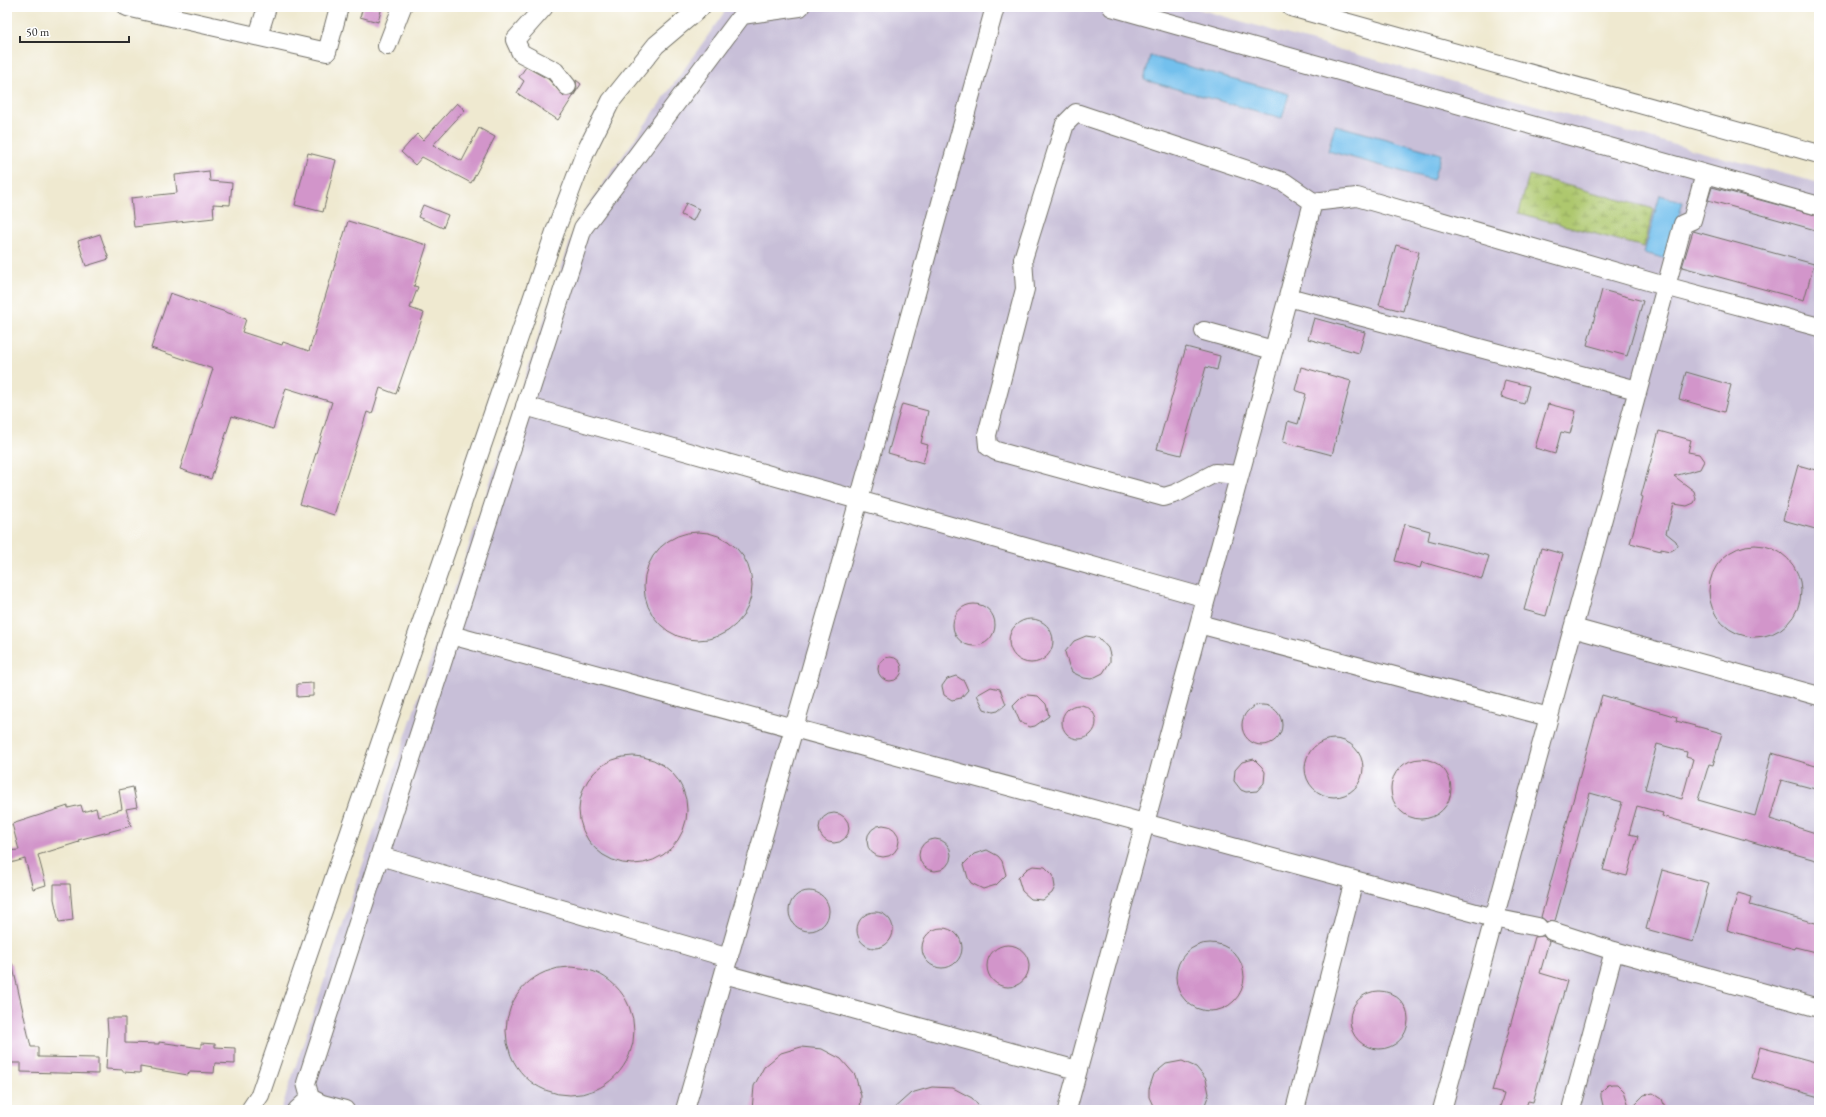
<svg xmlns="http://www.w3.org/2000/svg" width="1826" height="1117" viewBox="0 0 1826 1117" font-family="'EB Garamond',serif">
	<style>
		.industrial { fill: #c8bfd8 }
		.wetland { fill: url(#wetland-marsh); stroke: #6c7a4c }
		.water { fill: #73c0ed; stroke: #4f768c }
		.building { fill: #d295ca; fill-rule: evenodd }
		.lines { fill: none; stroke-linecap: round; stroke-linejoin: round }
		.minor-casing { stroke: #706e65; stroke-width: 20 }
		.minor { stroke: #fff; stroke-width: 18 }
	</style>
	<defs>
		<pattern id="wetland-marsh" width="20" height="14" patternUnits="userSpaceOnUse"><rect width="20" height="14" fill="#aec86e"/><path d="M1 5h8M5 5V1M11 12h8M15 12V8" fill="none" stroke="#8ea35b"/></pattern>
	</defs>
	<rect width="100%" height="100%" fill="#fff"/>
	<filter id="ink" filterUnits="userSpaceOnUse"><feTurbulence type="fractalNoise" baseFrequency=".025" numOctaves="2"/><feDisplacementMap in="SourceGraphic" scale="8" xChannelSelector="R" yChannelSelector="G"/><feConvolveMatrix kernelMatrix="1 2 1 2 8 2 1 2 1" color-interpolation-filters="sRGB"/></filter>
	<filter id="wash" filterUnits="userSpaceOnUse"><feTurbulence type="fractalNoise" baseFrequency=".012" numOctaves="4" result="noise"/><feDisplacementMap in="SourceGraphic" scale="16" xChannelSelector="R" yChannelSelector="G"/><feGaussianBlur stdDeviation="0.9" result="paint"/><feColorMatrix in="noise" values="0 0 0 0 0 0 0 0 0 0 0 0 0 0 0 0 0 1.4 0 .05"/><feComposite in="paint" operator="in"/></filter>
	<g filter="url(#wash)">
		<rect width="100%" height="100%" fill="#efe9d0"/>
		<path class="industrial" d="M728,7h463l477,136 151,40v927h-1538l296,-889z"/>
		<path class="wetland" d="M1529,175l125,34 -10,38 -125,-34z"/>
		<path class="water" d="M1150,56l139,38 -7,24 -138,-38z
			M1335,125l106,29 -8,26 -105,-29z
			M1660,195l23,7 -16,57 -23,-6z"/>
		<g id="blocks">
			<path class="building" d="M363,7h19l-4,15 -18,-5z
				M526,67l22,12 16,17h5l5,-2 3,-5 -1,-9 5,4 -23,36 -41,-27 7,-12 -5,-4z
				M457,103l8,7 -32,35 29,16 17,-33 16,9 -24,46 -49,-26 -7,8 -14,-13 16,-18 6,6z
				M308,153l28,7 -13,52 -28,-7z
				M209,171l1,10 22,2 -2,22 -17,-1 1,14 -80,9 -3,-29 46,-5 -2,-18z
				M1712,187l107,29v15l-111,-31z
				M686,203l13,6 -6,12 -12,-6z
				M423,205l25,10 -5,13 -25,-11z
				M348,221l79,24 -13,41 4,1 -8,21 14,5 -28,81 -16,-6 -8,26 -5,-2 -33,103 -34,-11 32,-102 -46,-14 -13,41 -41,-13 -21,63 -31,-10 33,-100 -62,-21 19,-55 76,26 -4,13 40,13 1,-3 26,9z
				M1693,231l121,33 -10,36 -122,-33z
				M100,234l9,25 -23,7 -8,-25z
				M1396,245l23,7 -16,59 -24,-6z
				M1602,290l41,11 -16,55 -40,-11z
				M1314,318l51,14 -6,21 -51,-14z
				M1186,347l34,9 -3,14 -11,-3 -25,88 -24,-6z
				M1301,367l50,14 -19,74 -49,-13 5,-21 10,3 8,-30 -11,-4z
				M1686,372l45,13 -7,27 -45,-13z
				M1505,380l24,6 -5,18 -23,-7z
				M902,404l26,7 -7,32 7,2 -5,18 -35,-10z
				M1548,404l28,7 -6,23 -9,-2 -6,22 -20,-6z
				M1659,431l32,9 -3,12 11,2 5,7 -4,8 -26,7 20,15 2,8 -2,4 -7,3 -13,-2 -8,29 10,8 1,3 -1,4 -5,3 -10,-2v2l-31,-8 13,-46 -2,-1z
				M1798,465l21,6v59l-36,-10z
				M1405,524l25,7 -2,9 61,16 -7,23 -60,-17 -2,6 -25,-7z
				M644 586a54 54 0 1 1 108 0a54 54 0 1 1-108 0Z
				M1709 591a46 46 0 1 1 92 0a46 46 0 1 1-92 0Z
				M1541,548l22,6 -17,62 -22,-6z
				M953 625a21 21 0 1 1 42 0a21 21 0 1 1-42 0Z
				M1009 641a22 22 0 1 1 44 0a22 22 0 1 1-44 0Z
				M1086,636l13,2 9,10 2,7v7l-7,11 -12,6 -7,-1 -12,-6 -3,-6 -4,-14 9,-11z
				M878 669a12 12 0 1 1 24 0a12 12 0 1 1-24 0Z
				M956,676l8,5 4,9 -7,8 -9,2 -8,-5 -2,-9 5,-7z
				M313,683v13l-16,1v-13z
				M991,687l9,2 6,15 -8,7 -5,1 -9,-3 -7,-14z
				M1027,695l11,1 8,8 3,12 -14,10 -5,1 -10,-5 -7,-16 9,-9z
				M1602,695l75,22 -1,4 46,12 -9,32 -4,-1 -11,36 57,16 17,-63 47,14v23l-38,-10 -11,39 49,15v27l-157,-45 1,-3 -26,-7 -8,28 9,2 -11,40 -24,-6 19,-68 -32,-9 -35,128 -8,1 -6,-5zM1657,744l30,8 -1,5 7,2 -11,40 -37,-10z
				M1242 725a20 20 0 1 1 40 0a20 20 0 1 1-40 0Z
				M1062 722a17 17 0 1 1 34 0a17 17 0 1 1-34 0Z
				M1305 768a29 29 0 1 1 58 0a29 29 0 1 1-58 0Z
				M579 810a54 54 0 1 1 108 0a54 54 0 1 1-108 0Z
				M1254,759l8,8 3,5 -1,11 -7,8 -11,1 -5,-2 -7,-9 1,-11 7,-8z
				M1391 789a30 30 0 1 1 60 0a30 30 0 1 1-60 0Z
				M133,787l4,20 -11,2 5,17 -53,14 1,2 -41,13 8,30 -13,4 -8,-30 -18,5v-13l12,-1 -7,-26 56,-18v2l13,-3 2,7 13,-4 2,8 24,-7 -3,-19z
				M819 828a15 15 0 1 1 30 0a15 15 0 1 1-30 0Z
				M867 841a16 16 0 1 1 32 0a16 16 0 1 1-32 0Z
				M919 855a16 16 0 1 1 32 0a16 16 0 1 1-32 0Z
				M987,850l11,6 4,5 4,14 -10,10 -13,4 -12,-6 -3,-5 -4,-14 10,-10z
				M1033,866l12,1 8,8 2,12 -3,6 -9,7 -12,-1 -9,-8 -4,-13 9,-9z
				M1662,870l47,13 -16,59 -47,-13z
				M54,884h16l3,36 -14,2 -5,-23z
				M789 911a20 20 0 1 1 40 0a20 20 0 1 1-40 0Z
				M1738,893l14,4 -2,8 69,19v29l-24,-6v2l-68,-19z
				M857 930a18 18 0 1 1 36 0a18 18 0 1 1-36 0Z
				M922 948a20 20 0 1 1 40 0a20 20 0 1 1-40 0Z
				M1543,936l6,5 -9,32 27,8 -34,121 -5,-1 -3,9h-26l5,-16 -12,-3 43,-154z
				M1176 977a34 34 0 1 1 68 0a34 34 0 1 1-68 0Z
				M987 966a21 21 0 1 1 42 0a21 21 0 1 1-42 0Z
				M7,963h5l19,84h7v10l60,1v16l-77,-2v-9h-12l1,-17 -3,1z
				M506 1031a64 64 0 1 1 128 0a64 64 0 1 1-128 0Z
				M1350 1020a29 29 0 1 1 58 0a29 29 0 1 1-58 0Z
				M107,1018h18v25l34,1v-2l42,6v-5l14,1v3l20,1v16l-20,-1 -1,10 -25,-1 -1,3 -48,-8v6l-17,-1v-2l-17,-1 2,-37z
				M801,1047l21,2 19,10 14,16 6,21 -1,14h-108l2,-24 10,-19 17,-14z
				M1760,1047l59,16v34l-67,-19z
				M1182,1061l14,6 10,12 3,15 -6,16h-48l-6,-13v-8l5,-15 12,-10z
				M1612,1084h5l7,7 6,18 14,-14 9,-2 9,6 4,11h-62l-3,-13v-5l7,-7z
				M932,1087l21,1 19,10 10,12h-90l19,-17z"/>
		</g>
	</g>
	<g filter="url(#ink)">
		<use href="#blocks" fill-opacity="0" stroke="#706e65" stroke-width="1"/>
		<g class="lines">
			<g class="minor-casing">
				<path id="minor" d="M127,7l200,45 12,-45
					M544,7l-29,33 6,13 34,18 12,15
					M1112,7l707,199
					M1291,7l528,147
					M258,36l9,-29
					M387,46l15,-39
					M1313,202l44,-5 308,89 154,41
					M1288,297l349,93
					M1204,331l69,19
					M525,406l681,192
					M1199,624l350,93
					M1573,628l246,68
					M451,635l1043,283 44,9
					M380,856l349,102
					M1552,931l62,20 205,57
					M724,974l353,96
					M1572,1106l42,-155
					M250,1110l10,-15 296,-866 29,-76 26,-52 45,-56 45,-38
					M297,1110l13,-12
					M345,1110l-23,-6 -12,-6 -4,-15 277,-855 159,-213 58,-8
					M685,1110l174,-610 136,-493
					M1067,1110l221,-813 25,-95 -29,-20 -208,-69 -11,11 -42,135 2,30 -38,146 1,11 8,5 168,46 13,-4 38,-20 24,2
					M1295,1110l59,-230
					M1442,1110l241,-886 9,-4 13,-46"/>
			</g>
			<use href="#minor" class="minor"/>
		</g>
	</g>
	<rect width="1826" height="1117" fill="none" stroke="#fff" stroke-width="24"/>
	<path d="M20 36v6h109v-6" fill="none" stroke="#2b2b2b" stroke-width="2"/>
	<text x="26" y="36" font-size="12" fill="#2b2b2b" stroke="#ffffff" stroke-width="3" paint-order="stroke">50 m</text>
</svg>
